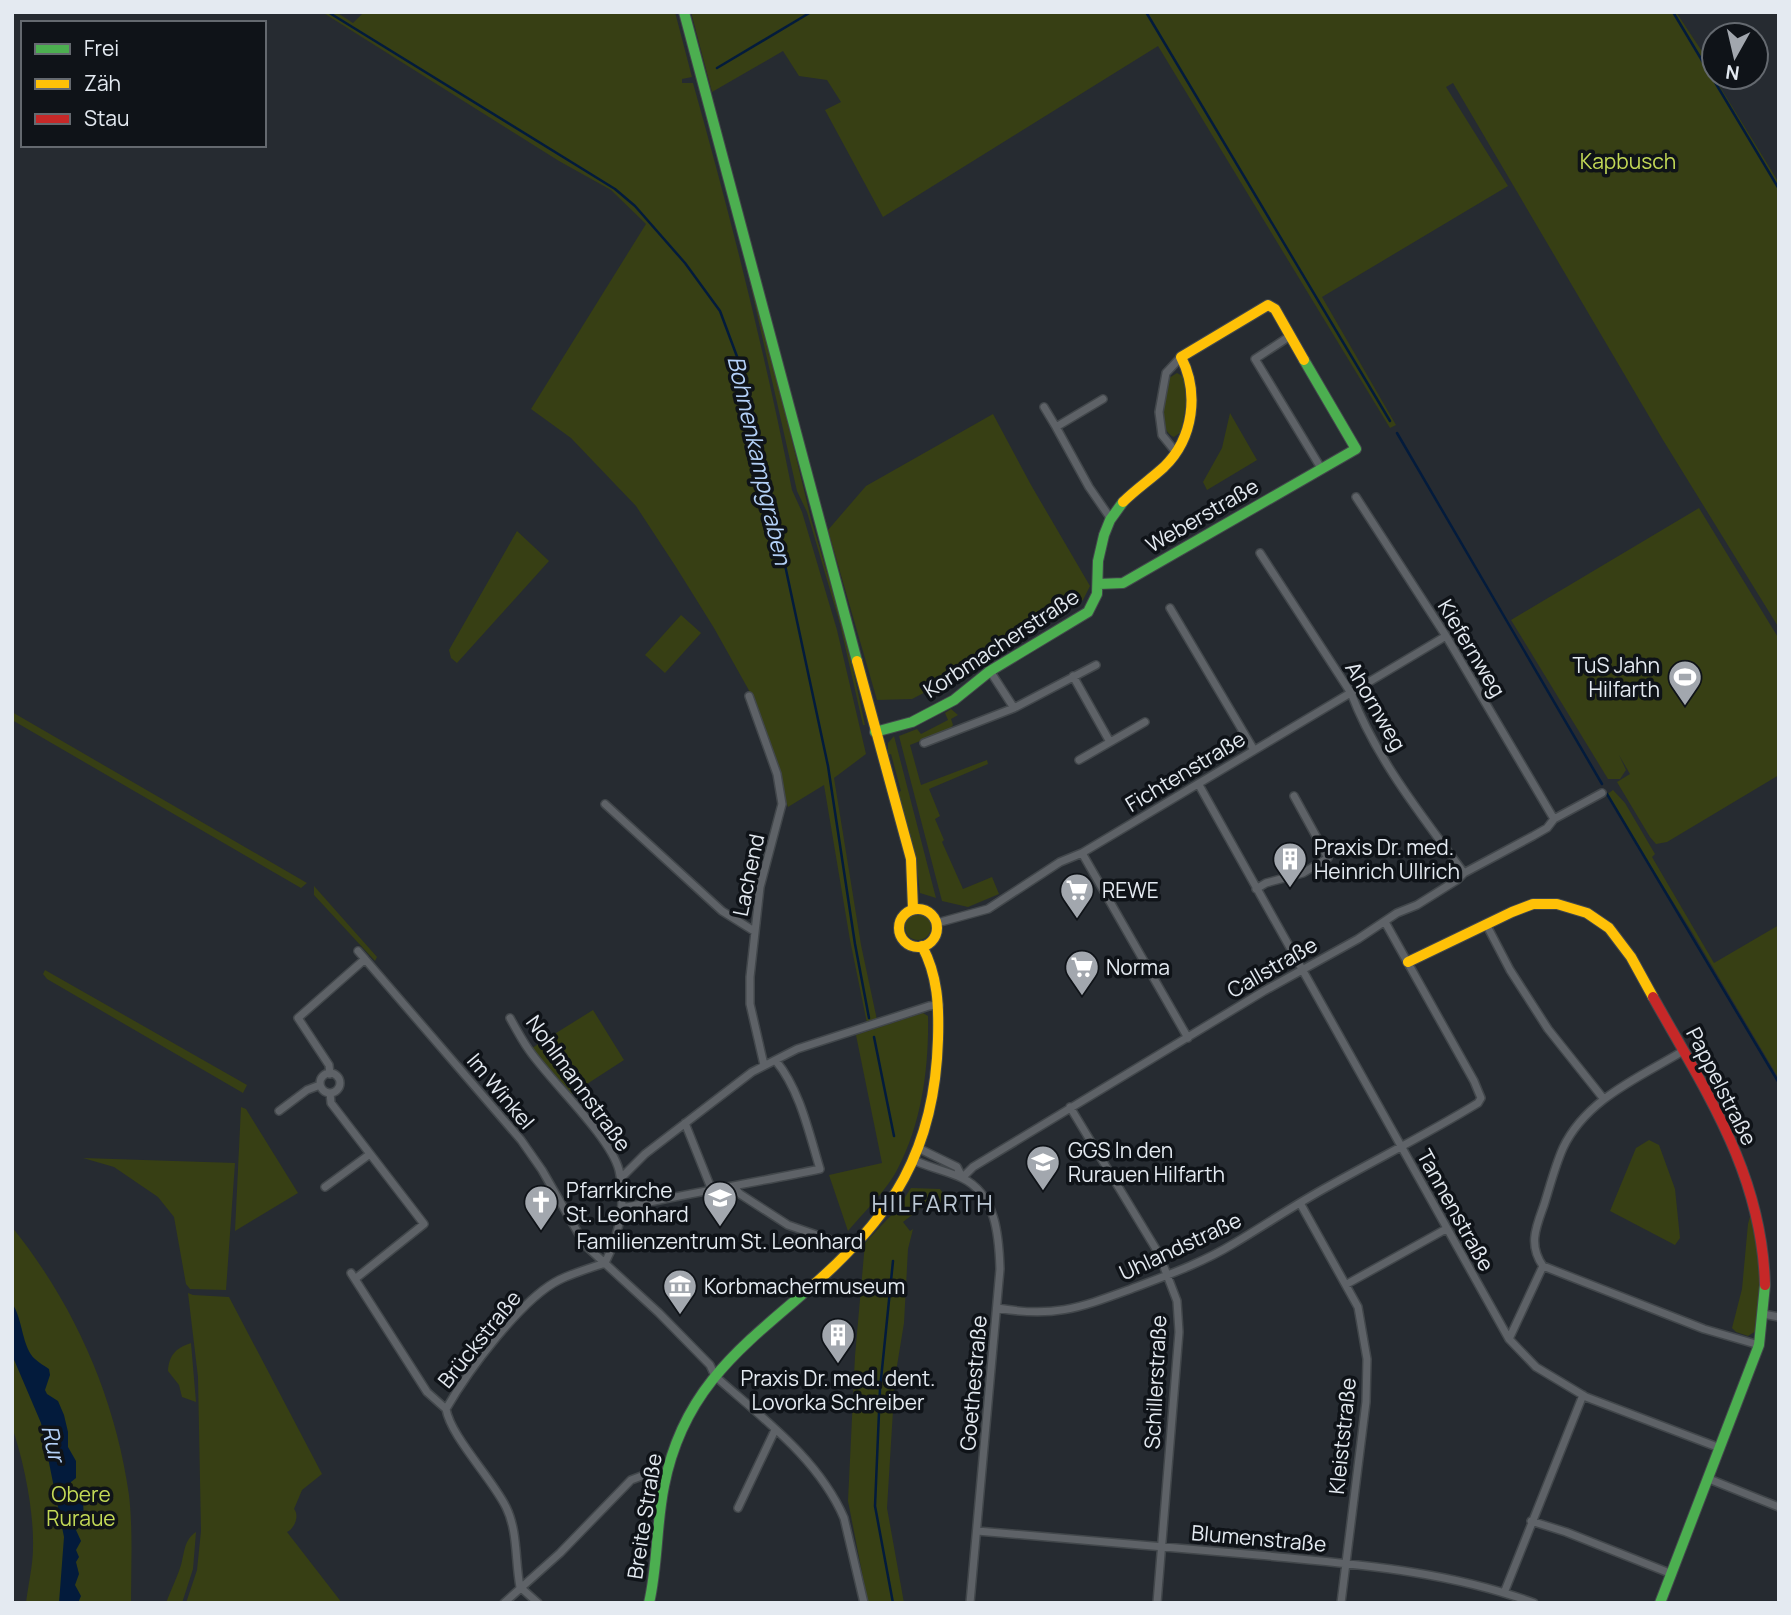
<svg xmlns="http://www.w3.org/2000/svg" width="1791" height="1615" viewBox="0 0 1791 1615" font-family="Manrope,sans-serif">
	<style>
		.green { fill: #373f14 }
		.water { fill: #031b3c }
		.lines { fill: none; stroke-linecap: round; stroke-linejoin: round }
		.stream { stroke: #031b3c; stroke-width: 2.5 }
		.street-casing { stroke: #42474b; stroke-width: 10 }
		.fast-casing { stroke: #42474b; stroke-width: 12 }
		.slow-casing { stroke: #42474b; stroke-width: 12 }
		.jam-casing { stroke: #42474b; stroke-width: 12 }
		.street { stroke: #5e6267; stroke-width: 7 }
		.fast { stroke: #4caf50; stroke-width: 10 }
		.slow { stroke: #ffc107; stroke-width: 10 }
		.jam { stroke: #c62828; stroke-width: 10 }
		.labels { text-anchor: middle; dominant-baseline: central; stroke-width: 7; stroke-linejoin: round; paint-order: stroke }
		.park-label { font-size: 21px; fill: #c3d956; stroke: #0f1318 }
		.street-label { font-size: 21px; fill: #e4eaf1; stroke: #0f1318 }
		.poi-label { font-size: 21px; fill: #e4eaf1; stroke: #0f1318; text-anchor: start }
		.water-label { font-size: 23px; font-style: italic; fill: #b3d0f7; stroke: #0f1318 }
		.quarter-label { font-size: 24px; letter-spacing: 2px; fill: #bbc7d4; stroke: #0f1318 }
	</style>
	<rect width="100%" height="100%" fill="#262b31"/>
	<path class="green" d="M322,12h14l17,11 11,-11h311l17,65 -10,2v4h11c38,135 72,270 99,407l10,22 35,118 29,124 -32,24 27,167 16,75 -10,3 -17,-83 -26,-155 -36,22 -37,-113 -37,-66 -38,-61 -40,-61 -65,-68 -40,-29 115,-185 -35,-34 -52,-29z
		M691,12h985l29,44 9,21 65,106v445l-116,-188 -210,-357 -7,4 62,99 -186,111 74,128 -6,3 -232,-382 -275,171 -58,-107 16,-8 -14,-22 -28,-4 -16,-25 -71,41z
		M745,261l17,55 49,203 34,113 20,93h-2l-23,-101 -33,-112 -10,-21z
		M1177,373l7,4 3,22 -6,33 -7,5c-19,-8 -7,-43 -5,-59z
		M1230,413l27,47 -50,30 -4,-8 19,-34z
		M993,414l38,71 59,101 -7,14 -70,43 -41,22 2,5 -30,18 -3,-4 -29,15 -35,1 -49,-170 38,-44z
		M1699,508l80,131v136l-112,67 -11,2 -6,-7 -33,-55 13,-8 -11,-19 7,15 -6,9h-12l-97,-159z
		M517,531l32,30 -92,102 -6,-5 -2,-8z
		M681,615l20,18 -36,40 -20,-18z
		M951,709l7,6 -7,4 2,6 -3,4 -40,16 11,40 66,-25 1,4 -59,25 11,27 -5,3 9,21 -2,2 21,47 29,-12 7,17 -31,13 -26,-6 -43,-165 18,-7 4,5 27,-14 -3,-7z
		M12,712l295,171 -6,5 -289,-168z
		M894,736l42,162 -16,-5 -4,-34 -18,-67 3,-1 -10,-37 -3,1v-12z
		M1613,790l12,13 30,51 -3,3 62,106 65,-38v154l-87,-147 -86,-137z
		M314,886l63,71 -2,4 -61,-66z
		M905 927a13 13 0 1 1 26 0a13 13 0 1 1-26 0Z
		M45,970l202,115 -4,8 -196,-114 -4,-5z
		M593,1010l31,50 -54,35 -38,-47z
		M923,1013l5,3c1,50 -6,106 -30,152 -10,21 -34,44 -50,63l-19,-56 53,-12 -26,-128z
		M241,1107l5,2 52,84 -63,38z
		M1649,1140l10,5 16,44 5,49 -5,7 -65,-34 26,-63z
		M83,1158l152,5 -9,127 -36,-1 -4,-5 -12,-67 -16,-20 -44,-30z
		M911,1188l29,1 9,12 -28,7 -18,14 7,9 3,-2 -5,20 -4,74 -9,55 -8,130 17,95h-36l-20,-102 7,-145 10,-113 32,-34z
		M1751,1213c10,42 11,75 5,118l-8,5 -12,-4 -4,-4 10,-39 6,-65z
		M12,1227c62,77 103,169 117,268 4,35 2,72 2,108h-105c2,-18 7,-38 7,-55 1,-37 -9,-86 -21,-121z
		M188,1293l5,2 36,2 93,177 -20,16 -8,19c6,7 0,20 -7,23l55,71h-156l11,-33 4,-39 -3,-154z
		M191,1343l5,59 -14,-5 -3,-12 -11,-14c1,-16 8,-23 23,-28z
		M196,1532l-3,37 -11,34h-16c4,-11 9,-21 13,-32 6,-14 3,-30 17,-39z"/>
	<path class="water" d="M12,1303c11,16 10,45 23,56 4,4 10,7 14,10l1,6 -5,15 2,4 11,7 6,14 4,17v15l8,14v17l-5,4v13l12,4 1,24 -8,7 5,11 -5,9 3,7 -3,5 3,12 -4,11 6,11 -3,7h-19l5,-66 -23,-114 -29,-68z"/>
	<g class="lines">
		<path class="stream" d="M328,12l287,177 20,17 50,57 35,48 25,67 83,388 27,178 14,74
			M1146,12l244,409
			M1673,12l106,177
			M717,68l94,-56
			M1397,433l205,351
			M1607,794l172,289
			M874,1037l20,99
			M893,1603l-18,-97 5,-117 13,-128"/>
		<g class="street-casing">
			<path id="street" d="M1290,336l-35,23 66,109
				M1103,399l-47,28 33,60 22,32
				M1044,407l12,20
				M1175,451l-13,-16 -3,-23 7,-39 15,-16
				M1356,497l90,139 108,183
				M1260,553l91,140c25,66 72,124 113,180
				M1170,608l84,142
				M990,671l24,37 82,-43
				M1073,676l37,66
				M749,696l28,78 5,30 -22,83 -10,90v27l14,61
				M924,743l90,-35
				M1079,760l66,-38
				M1199,785l310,554 27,28 50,30 134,51
				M605,804l117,107 32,20
				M1082,853l106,185
				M1256,889l10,-6 37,-10 25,-15 -34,-62
				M937,923l51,-14 72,-47 22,-9 364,-217
				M1486,924l24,46 38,59 55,69
				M358,951l163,189 21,30 43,75 74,68 51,52 5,11c47,42 103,82 129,142l20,85
				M510,1018c6,11 12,22 19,32 22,32 81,86 90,120 8,31 0,65 -14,93
				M320 1083a10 10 0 1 1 20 0a10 10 0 1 1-20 0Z
				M330,1074l-1,-9 -31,-47 67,-59
				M330,1093l1,10 93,121 -69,55
				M1070,1107l89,147 18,47 2,31 -22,271
				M279,1111l28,-21 13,-5
				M685,1123l26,65
				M920,1149l37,18 5,10
				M916,1161c15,7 31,10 46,17 34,16 37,58 38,91l-30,334
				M621,1178l24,-24 107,-82 45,-23 132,-43 10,-1
				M962,1178l11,-11 291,-176 94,-52 39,-26 20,-8 40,-25 7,-7 69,-37 14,-8 7,-9 48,-26
				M325,1187l45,-33
				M734,1187l6,7 48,31 66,23
				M1300,1203l58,104 9,52 -1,43 -25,201
				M622,1208c66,-15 132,-25 198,-39 -11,-36 -20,-79 -44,-108
				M1543,1266l161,63 55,16
				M351,1273l76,119 19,17
				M1347,1284l99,-55
				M997,1308c57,10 82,0 134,-19 34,-13 71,-26 102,-45 32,-19 63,-40 96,-58 50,-28 100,-53 149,-83l3,-5 -7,-17 -89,-159
				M1763,1314l16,3
				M1509,1339l34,-73c-15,-21 -7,-39 1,-61 6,-19 11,-39 19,-57 23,-49 77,-71 120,-97
				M1709,1479l70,28
				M738,1508l37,-78
				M1531,1521l35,11 106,42
				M977,1531c94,8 187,16 281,24 93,9 188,15 276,48
				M1504,1593l79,-198
				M504,1603l56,-50 71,-73 16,-6 20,-1
				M538,1603l-18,-16c-5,-26 -2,-56 -14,-80 -15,-30 -55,-70 -60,-98 22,-38 75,-110 113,-129 14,-7 31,-12 46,-17"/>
		</g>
		<g class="fast-casing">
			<path id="fast" d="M684,12l173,649
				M1099,584l24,-1 233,-134 -52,-89
				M875,732l37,-10 42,-22 36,-29 98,-59 9,-18 1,-33 6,-26 6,-15 13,-18
				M649,1603c9,-39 7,-78 15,-117 19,-97 77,-139 147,-199
				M1660,1603l99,-258 6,-60"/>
		</g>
		<g class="slow-casing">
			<path id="slow" d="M1123,502c13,-13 28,-23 41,-35 30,-29 35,-75 17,-110l87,-52 7,4 29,51
				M857,661l54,198 2,50
				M899 928a19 19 0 1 1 38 0a19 19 0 1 1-38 0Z
				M1408,962l104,-50 21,-8h24l30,9 22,15 22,29 22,40
				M811,1287c82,-71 124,-137 127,-248 1,-33 0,-63 -16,-93"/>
		</g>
		<g class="jam-casing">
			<path id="jam" d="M1653,997c53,95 109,176 112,288"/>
		</g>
		<use href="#street" class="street"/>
		<use href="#fast" class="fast"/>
		<use href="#slow" class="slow"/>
		<use href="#jam" class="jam"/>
	</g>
	<defs>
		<g id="stadium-pin" transform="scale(1.75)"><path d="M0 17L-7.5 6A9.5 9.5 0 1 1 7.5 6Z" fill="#a2a7ae" stroke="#0f1318"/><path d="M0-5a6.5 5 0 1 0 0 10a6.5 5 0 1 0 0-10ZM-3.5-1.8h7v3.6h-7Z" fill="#fff"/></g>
		<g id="building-pin" transform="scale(1.75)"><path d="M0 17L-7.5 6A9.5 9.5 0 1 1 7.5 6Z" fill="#a2a7ae" stroke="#0f1318"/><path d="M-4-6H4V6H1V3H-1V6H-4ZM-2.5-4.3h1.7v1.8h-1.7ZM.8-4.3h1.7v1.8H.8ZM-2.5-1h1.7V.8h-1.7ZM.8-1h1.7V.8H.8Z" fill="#fff"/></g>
		<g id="supermarket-pin" transform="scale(1.75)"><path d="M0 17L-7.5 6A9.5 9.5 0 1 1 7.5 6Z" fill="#a2a7ae" stroke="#0f1318"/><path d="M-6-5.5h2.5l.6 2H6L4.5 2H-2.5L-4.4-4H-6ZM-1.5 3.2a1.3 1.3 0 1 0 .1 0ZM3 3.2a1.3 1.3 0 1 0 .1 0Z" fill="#fff"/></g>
		<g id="school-pin" transform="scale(1.75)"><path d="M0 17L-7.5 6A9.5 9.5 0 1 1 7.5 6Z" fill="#a2a7ae" stroke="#0f1318"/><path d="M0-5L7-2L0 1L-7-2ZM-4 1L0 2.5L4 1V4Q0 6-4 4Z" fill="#fff"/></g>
		<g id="church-pin" transform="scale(1.75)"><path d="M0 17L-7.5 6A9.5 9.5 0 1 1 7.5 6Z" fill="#a2a7ae" stroke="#0f1318"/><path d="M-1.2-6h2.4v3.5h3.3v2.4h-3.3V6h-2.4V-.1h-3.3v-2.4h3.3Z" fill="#fff"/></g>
		<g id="museum-pin" transform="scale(1.75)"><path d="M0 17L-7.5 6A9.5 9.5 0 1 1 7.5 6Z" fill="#a2a7ae" stroke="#0f1318"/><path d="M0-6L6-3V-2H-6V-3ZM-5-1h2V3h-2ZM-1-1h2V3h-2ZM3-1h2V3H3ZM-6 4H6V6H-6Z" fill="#fff"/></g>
	</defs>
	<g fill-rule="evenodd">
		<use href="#stadium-pin" x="1685" y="677"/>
		<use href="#building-pin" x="1290" y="859"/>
		<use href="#supermarket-pin" x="1077" y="890"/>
		<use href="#supermarket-pin" x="1082" y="967"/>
		<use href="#school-pin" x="1043" y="1162"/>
		<use href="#school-pin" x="720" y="1198"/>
		<use href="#church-pin" x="541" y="1202"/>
		<use href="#museum-pin" x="680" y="1286"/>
		<use href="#building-pin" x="838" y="1335"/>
	</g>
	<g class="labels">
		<g class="park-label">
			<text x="1628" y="161">Kapbusch</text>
			<text x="81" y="1494">Obere<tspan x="81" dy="24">Ruraue</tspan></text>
		</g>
		<g class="street-label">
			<text transform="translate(1202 515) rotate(-30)">Weberstraße</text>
			<text transform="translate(1001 643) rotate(-33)">Korbmacherstraße</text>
			<text transform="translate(1472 648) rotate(59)">Kiefernweg</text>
			<text transform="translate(1376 706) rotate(60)">Ahornweg</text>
			<text transform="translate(1185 771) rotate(-31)">Fichtenstraße</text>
			<text transform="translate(748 875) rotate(-78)">Lachend</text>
			<text transform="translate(1272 967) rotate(-30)">Callstraße</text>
			<text transform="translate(579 1083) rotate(54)">Nohlmannstraße</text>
			<text transform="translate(1722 1086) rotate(63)">Pappelstraße</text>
			<text transform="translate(501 1091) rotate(50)">Im Winkel</text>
			<text transform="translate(1456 1210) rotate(61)">Tannenstraße</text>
			<text transform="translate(1180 1246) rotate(-25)">Uhlandstraße</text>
			<text transform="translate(479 1339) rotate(-51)">Brückstraße</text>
			<text transform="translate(1155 1382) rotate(-87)">Schillerstraße</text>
			<text transform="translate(973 1383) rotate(-85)">Goethestraße</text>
			<text transform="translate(1342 1436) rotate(-84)">Kleiststraße</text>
			<text transform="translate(644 1516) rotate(-81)">Breite Straße</text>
			<text transform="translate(1259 1538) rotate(5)">Blumenstraße</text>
		</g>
		<g class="poi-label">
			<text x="1660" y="665" text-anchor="end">TuS Jahn<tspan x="1660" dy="24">Hilfarth</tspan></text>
			<text x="1314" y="847">Praxis Dr. med.<tspan x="1314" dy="24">Heinrich Ullrich</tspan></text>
			<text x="1102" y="890">REWE</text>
			<text x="1106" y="967">Norma</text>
			<text x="1068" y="1150">GGS In den<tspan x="1068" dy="24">Rurauen Hilfarth</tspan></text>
			<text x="566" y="1190">Pfarrkirche<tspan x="566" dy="24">St. Leonhard</tspan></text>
			<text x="720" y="1241" text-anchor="middle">Familienzentrum St. Leonhard</text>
			<text x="704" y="1286">Korbmachermuseum</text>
			<text x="838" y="1378" text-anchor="middle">Praxis Dr. med. dent.<tspan x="838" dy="24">Lovorka Schreiber</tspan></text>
		</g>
		<g class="water-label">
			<text transform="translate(760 460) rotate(77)">Bohnenkampgraben</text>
			<text transform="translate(54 1443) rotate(77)">Rur</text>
		</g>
		<g class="quarter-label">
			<text x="933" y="1202">HILFARTH</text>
		</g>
	</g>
	<rect width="1791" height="1615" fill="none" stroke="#e4eaf1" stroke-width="28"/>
	<rect x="21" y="21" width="245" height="126" fill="#0f1318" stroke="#64696f" stroke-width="2"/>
	<rect x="35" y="44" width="35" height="10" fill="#4caf50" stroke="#64696f" stroke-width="2"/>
	<text x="84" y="56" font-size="21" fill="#e4eaf1">Frei</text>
	<rect x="35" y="79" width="35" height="10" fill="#ffc107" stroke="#64696f" stroke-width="2"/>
	<text x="84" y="91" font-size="21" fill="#e4eaf1">Zäh</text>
	<rect x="35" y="114" width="35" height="10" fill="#c62828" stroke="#64696f" stroke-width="2"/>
	<text x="84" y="126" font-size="21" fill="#e4eaf1">Stau</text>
	<g transform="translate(1735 56) rotate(188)"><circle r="33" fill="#0f1318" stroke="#64696f" stroke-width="2"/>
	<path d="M0-5L12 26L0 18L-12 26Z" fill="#a2a7ae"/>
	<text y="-10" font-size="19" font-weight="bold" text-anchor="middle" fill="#e4eaf1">N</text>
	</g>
</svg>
